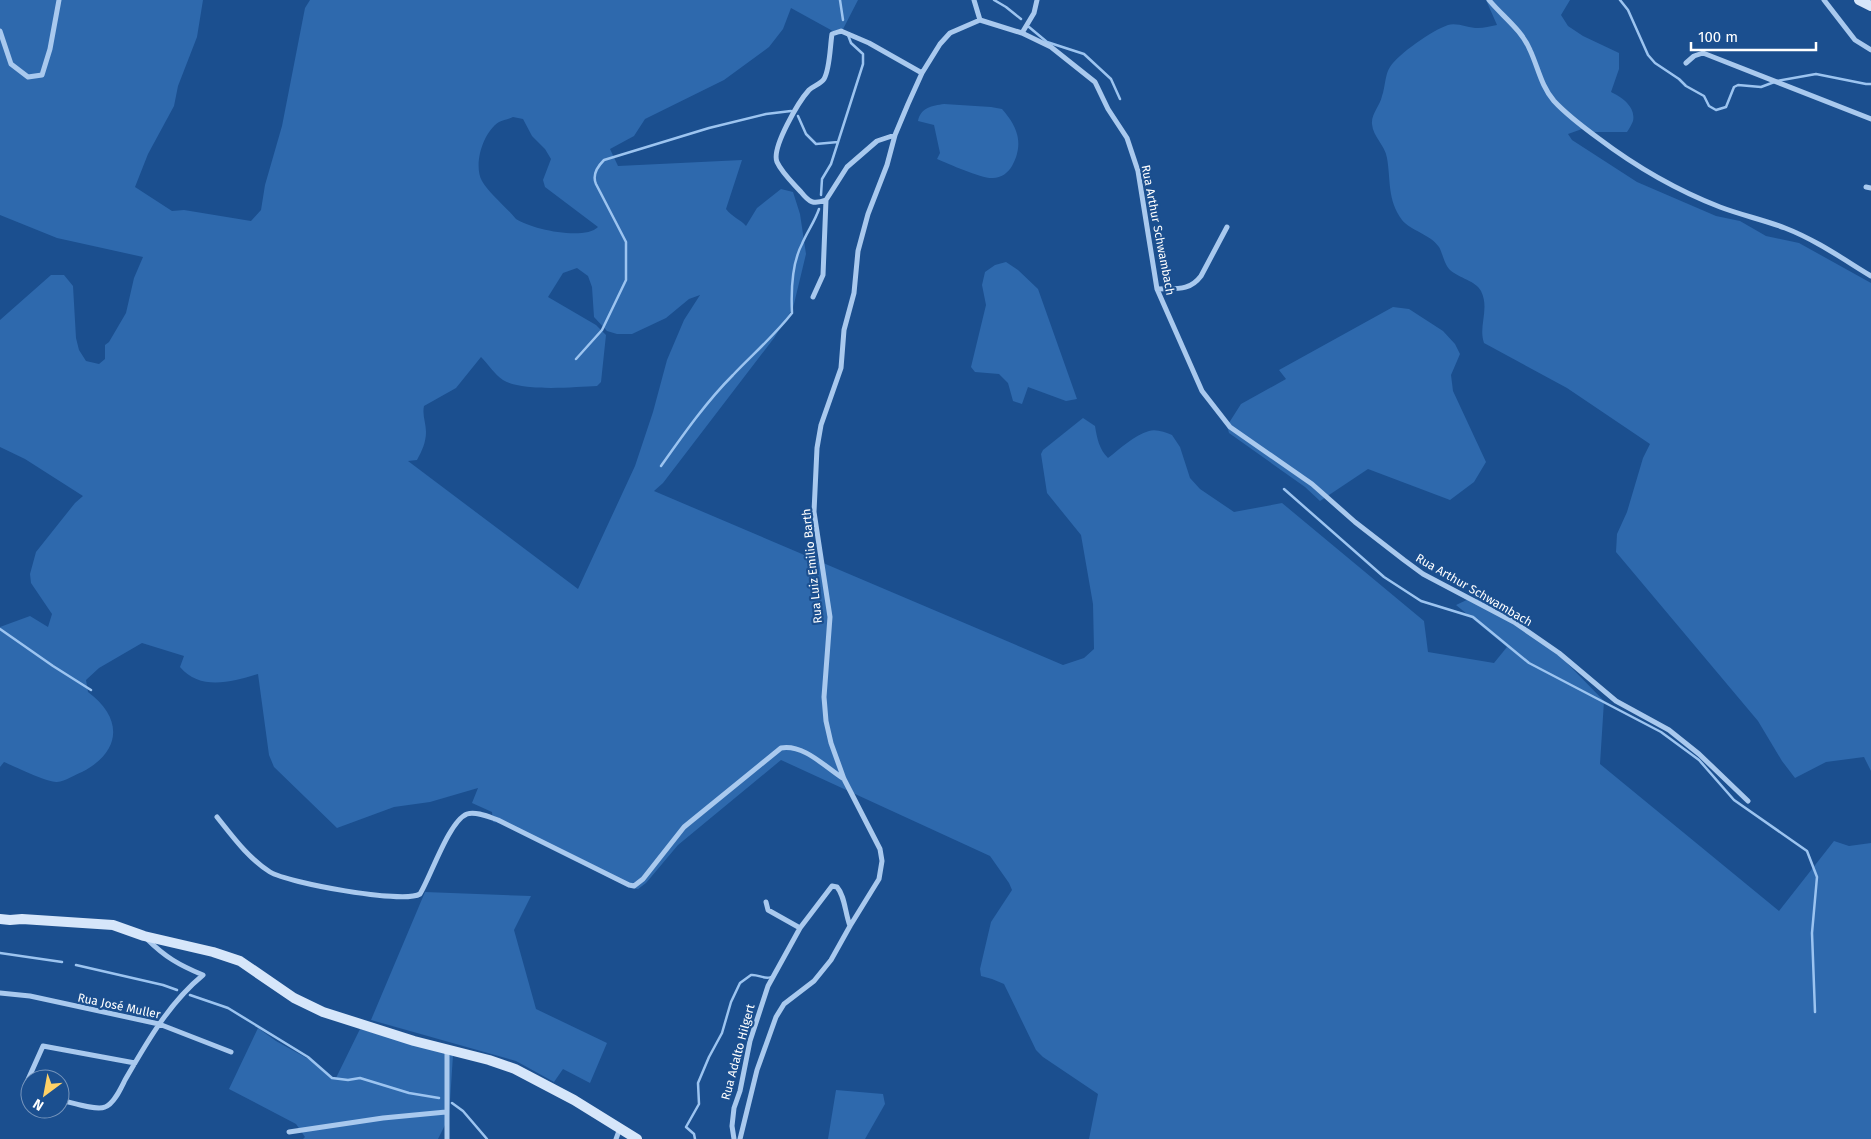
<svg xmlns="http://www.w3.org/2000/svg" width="1871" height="1139" viewBox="0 0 1871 1139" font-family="'Fira Sans',sans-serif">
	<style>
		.green { fill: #2e69ad; fill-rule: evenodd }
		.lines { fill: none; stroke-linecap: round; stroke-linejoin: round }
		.stream { stroke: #9cc4f0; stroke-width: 2.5 }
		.street { stroke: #a9c9ee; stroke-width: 5 }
		.secondary { stroke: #d6e6fa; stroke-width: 10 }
		.labels { text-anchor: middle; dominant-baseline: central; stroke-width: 4.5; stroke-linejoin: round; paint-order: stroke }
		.street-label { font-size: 12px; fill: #fff; stroke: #1b4f8f }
	</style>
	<rect width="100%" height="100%" fill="#1b4f8f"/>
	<path class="green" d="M0,0h203l-6,37 -19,49 -4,20 -26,48 -13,33 37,24 12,-1 67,11 10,-11 4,-25 17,-59 23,-118 5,-8h548l-18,35 -49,-27 -8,21 -14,18 -45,33 -79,39 -11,17 -24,13 8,17 124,-6 -16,49c6,8 14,10 20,17l11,-18 24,-19 12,3 7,22 6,40 -13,54 -19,30 -111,145 -9,8 409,174 21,-7 10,-9 -1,-45 -12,-69 -34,-42 -6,-39 2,-4 40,-32 12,8c2,12 4,23 13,32 12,-9 26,-23 41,-27 7,-2 16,1 23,4l8,12 10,31 10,11 34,23 48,-9 142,118 4,31 66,11 13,-16 -51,-42 15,-7 14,2 32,21 46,38 41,42 -4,63 179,147 55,-70 15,5 22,-3v296h-782l9,-45 -55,-37 -7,-7 -32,-66 -12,-5 -11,-3 -1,-7 11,-47 21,-32 -3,-7 -19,-27 -209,-96 -103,85 -32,38 -8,6 -6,-1 -132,-65 -7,-1 -1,-10 -20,-9 6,-15 -48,14 -36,5 -57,21 -63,-61 -5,-12 -11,-81c-26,8 -58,17 -78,-7l4,-11 -42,-13 -43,25 -13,12 2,12c35,26 34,59 -6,80 -8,3 -16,9 -25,10 -8,1 -44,-16 -53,-20l-4,5v-140l30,-11 18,11 4,-13 -21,-31 -1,-9 6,-22 39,-49 8,-7 -58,-37 -25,-12v-127l51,-45h13l9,11 3,52 3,12 7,11 13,3 6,-5v-14l4,-3 17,-29 8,-35 9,-21 -86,-19 -57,-23zM513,117l10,2 9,17 13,13 6,10 -8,21 2,7 53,40c-14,14 -67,2 -82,-8 -9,-11 -28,-27 -34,-38 -9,-16 1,-49 17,-59 4,-2 10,-3 14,-5zM577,268l11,8 4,11 2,30 13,14 10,3h15l34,-16 23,-19 11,-4 -16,25 -17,40 -14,52 -18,54 -57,123 -170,-128 9,-1c5,-9 9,-18 9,-28 0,-9 -4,-17 -2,-26l32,-18 25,-31c7,7 14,18 22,23 19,12 71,7 94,6l4,-4 5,-47 -10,-10 -48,-28 15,-24z
		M1486,0h84l-9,15 7,11 15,10 36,17v16l-8,23c11,5 25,15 22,29 -1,3 -4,8 -6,11h-35l-10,-3 -14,5 4,6 65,42 79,34 24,5 26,15 33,7 72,40v488l-7,-14 -38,5 -31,16 -13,-17 -24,-40 -142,-169 1,-18 10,-22 16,-54 7,-14 -83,-56 -83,-45c-6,-17 6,-34 -3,-52 -5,-10 -22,-13 -31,-21 -6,-6 -7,-16 -11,-23 -9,-13 -28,-16 -37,-27 -15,-21 -11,-39 -15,-62 -2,-13 -14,-21 -15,-34 -1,-10 8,-18 10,-28 3,-8 3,-22 8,-29 8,-13 43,-37 58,-42 8,-3 21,3 30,3 6,0 12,-2 19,-3z
		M944,104l47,3 11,2c16,18 22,35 10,57 -4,7 -11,12 -19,12 -11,1 -44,-14 -56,-19l3,-6 -6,-28 -16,-4c3,-14 14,-15 26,-17z
		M1006,262l12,8 20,19 39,110 -11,2 -38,-14 -6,17 -9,-3 -5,-18 -9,-9 -24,-2 -4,-5 15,-62 -4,-20 3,-13 10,-7z
		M1393,307l16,2 34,22 12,13 5,10 -9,21 2,16 33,71 -12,20 -24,18 -82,-31 -48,32 -15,-14 -76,-54 -2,-7 14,-22 45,-25 -7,-9z
		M425,892l106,4 -17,34 22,79 71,34 -17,40 -27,-14 -9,13 -38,-21 -145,-41z
		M258,1028l18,13 36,20 15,14 9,3 24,-49 93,26 -4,62 -11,22h-135l2,-2 -9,-13 -67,-35z
		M836,1090l47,4 2,10 -20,35h-37z"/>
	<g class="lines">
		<path class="stream" d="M840,0l3,20
			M994,0l12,7 15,12
			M1620,0l8,10 20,45 7,8 24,16 7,7 18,10 5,10 7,4 10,-3 8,-20 4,-2 23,2 16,-6 39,-7 50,10h5
			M1029,27l18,15 37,12 27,25 9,20
			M798,116l8,18 10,10 22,-2
			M821,195l1,-16 9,-15 32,-100v-10l-12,-11 -3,-8
			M576,359l26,-29 24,-50v-38l-30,-58c-4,-9 1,-17 8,-24l105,-32 57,-14 25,-3
			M661,466c22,-31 45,-64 72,-91 20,-21 41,-39 59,-62 -1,-21 0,-50 10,-69 5,-12 13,-23 17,-35
			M1284,489l100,88 37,24 52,16 56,46 132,69 38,28 35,40 73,51 10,26 -5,56 3,79
			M0,629l53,37 38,24
			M0,953l62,9
			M76,965l87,20 14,5
			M190,995l38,13 80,49 24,21 16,2 12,-2 49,15 30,5
			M452,1103l11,8 24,28
			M695,1139l-1,-5 -8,-7 13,-23 -1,-21 11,-26 13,-24 9,-31 9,-19 11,-8c7,-1 14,5 20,2"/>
		<path class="street" d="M974,0l6,20
			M1489,0c13,16 33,30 41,50 8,17 11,36 24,51 13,14 29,26 44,37 37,28 78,52 122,69 21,8 44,13 65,21 31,12 58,31 86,48
			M1824,0l31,40 16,10
			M0,31l11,33 17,13 14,-2 8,-26 9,-49
			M1022,33l12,-20 3,-13
			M1686,63l8,-7 9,-3 168,66
			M1866,187l5,1
			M826,200c-13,5 -17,2 -25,-8 -8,-9 -19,-19 -24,-30 -6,-14 22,-61 32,-72 4,-4 12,-6 15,-11 6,-10 6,-33 8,-45l9,-3 28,12 53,30
			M1157,289c18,-1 32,3 44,-13l26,-49
			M813,297l10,-22 3,-75 21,-33 30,-26 18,-6
			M217,817c16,20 31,41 53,55 18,11 133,32 150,22 11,-18 29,-73 47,-80 9,-3 22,3 31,6l131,65 5,1 9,-7 41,-52 97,-79c23,-4 44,19 63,31
			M766,902l2,8 32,18
			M0,993l30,3 129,28 72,28
			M30,1093l-4,-5v-4l17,-38 92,17
			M60,1100c10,2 36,11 45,7 9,-3 16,-19 20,-27 22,-38 44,-77 78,-105 -24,-10 -38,-18 -56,-36
			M289,1132l94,-14 63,-6
			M447,1139v-90
			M616,1139l4,-11
			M734,1139l-2,-13 2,-18 6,-17 10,-50 18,-55 32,-58 32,-42 5,1c8,9 8,26 13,39
			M740,1139l17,-69 19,-53 8,-13 30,-23 17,-21 19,-34 29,-47 3,-18 -2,-12 -36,-70 -13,-36 -5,-22 -2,-24 6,-80 -16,-105 3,-64 4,-23 20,-57 3,-38 10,-37 4,-42 10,-37 19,-49 8,-30 13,-31 14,-31 18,-29 10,-11 30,-13 42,13 29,14 44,35 13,27 19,29 11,33 19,118 45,102 28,36 82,57 43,38 49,38 19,14 91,48 45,31 57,48 53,29 30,24 49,47"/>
		<path class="secondary" d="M1859,0l12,6
			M0,919l10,1 12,-1 91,6 31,11 69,16 27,9 54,37 29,14 91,29 75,19 26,9 59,31 63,39"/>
	</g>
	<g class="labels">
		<g class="street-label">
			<text transform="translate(1158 230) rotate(79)">Rua Arthur Schwambach</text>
			<text transform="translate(812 566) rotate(-96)">Rua Luiz Emilio Barth</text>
			<text transform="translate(1474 590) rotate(30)">Rua Arthur Schwambach</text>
			<text transform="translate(119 1006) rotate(12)">Rua José Muller</text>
			<text transform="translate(738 1052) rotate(-75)">Rua Adalto Hilgert</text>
		</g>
	</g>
	<g transform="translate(45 1094) rotate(212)"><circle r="24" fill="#1b4f8f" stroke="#7695bc"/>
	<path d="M0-4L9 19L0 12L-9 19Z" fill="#ffd166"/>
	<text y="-8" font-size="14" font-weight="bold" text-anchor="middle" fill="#ffffff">N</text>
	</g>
	<path d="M1691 42v8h125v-8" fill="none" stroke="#ffffff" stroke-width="2.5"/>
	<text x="1698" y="42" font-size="15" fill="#ffffff" stroke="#1b4f8f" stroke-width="4" paint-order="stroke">100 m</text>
</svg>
